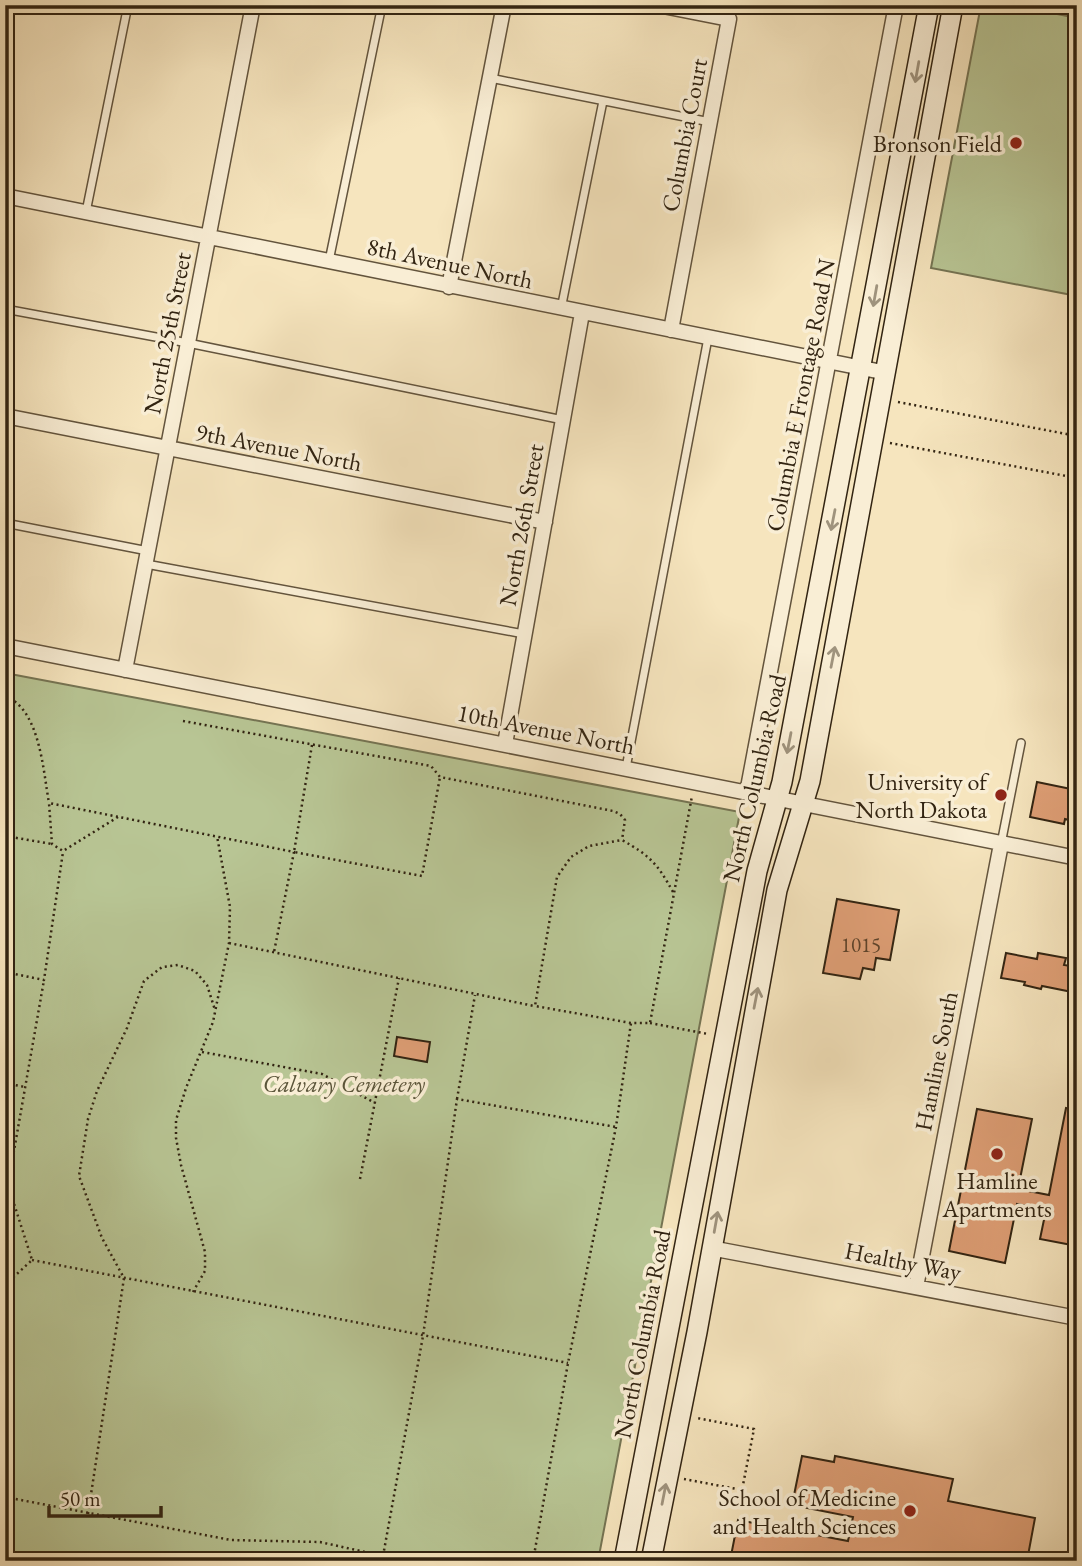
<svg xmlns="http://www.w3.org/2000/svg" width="1082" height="1566" viewBox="0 0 1082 1566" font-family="'EB Garamond',serif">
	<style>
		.green { fill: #b8c594; stroke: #757453; stroke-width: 2 }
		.building { fill: #df9f76; stroke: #322412; stroke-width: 2 }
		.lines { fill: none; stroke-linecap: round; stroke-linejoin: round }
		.service-casing { stroke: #63543d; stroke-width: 10 }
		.minor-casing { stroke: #63543d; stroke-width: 17 }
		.secondary-casing { stroke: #322412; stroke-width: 22 }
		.path { stroke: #322412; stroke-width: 2.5; stroke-dasharray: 2 3.5; stroke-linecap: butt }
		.service { stroke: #f9eed5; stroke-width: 7 }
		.minor { stroke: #f9eed5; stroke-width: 14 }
		.secondary { stroke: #f9eed5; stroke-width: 19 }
		.oneway { stroke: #9f937d }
		.poi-dot { fill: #8f2418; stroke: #f9eed5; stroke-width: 2.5 }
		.labels { text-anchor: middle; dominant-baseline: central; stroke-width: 7; stroke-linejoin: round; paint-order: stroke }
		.number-label { font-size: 21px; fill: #5d432b }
		.street-label { font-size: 24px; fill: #322412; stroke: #f9eed5 }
		.poi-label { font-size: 24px; fill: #322412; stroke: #f9eed5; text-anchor: end }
		.park-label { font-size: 24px; font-style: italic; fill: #5a5439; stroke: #f9eed5 }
	</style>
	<rect width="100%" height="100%" fill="#f6e5be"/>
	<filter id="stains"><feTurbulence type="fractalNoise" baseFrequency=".00286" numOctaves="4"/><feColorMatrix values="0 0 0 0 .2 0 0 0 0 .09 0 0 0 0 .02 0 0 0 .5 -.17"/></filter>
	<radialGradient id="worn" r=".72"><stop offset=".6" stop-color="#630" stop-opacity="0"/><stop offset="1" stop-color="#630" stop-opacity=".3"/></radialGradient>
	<path class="green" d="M981,5h31l65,13v278l-146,-28z
		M5,673l735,139 -142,749h-593z"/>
	<path class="building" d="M1037,782l34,7 -1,3 7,1v29l-12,-3 -1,5 -34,-7z
		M837,899l62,11 -9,50 -14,-2 -2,12 -11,-2 -3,11 -37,-6z
		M1006,953l31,6 1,-6 28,5 -2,7 13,2v26l-35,-7 -1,3 -17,-4 1,-3 -24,-4z
		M397,1037l33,5 -3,20 -33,-6z
		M1066,1108l11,2v136l-37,-7 6,-29 -29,-6 -12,59 -56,-12 28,-142 55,10 -14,70 31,6z
		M802,1456l32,6 1,-6 118,23 -5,22 87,17 -8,43h-297l8,-41 110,21 5,-24 -61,-12z"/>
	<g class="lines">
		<g class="service-casing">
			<path id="service" d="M490,78l220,44
				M86,212l42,-207
				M329,261l53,-256
				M5,309l183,34 375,77
				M561,309l42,-208
				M5,523l143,28
				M146,564l378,70
				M626,768l82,-430
				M1001,844l20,-101"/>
		</g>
		<g class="minor-casing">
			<path id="minor" d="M658,5l71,14 -58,311
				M5,21l3,-16
				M5,196l882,177
				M449,287l55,-282
				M5,416l540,106
				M5,646l1072,212
				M125,670l128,-665
				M505,744l77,-431
				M747,793l149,-788
				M721,1250l356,68
				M916,1287l85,-443"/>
		</g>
		<g class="secondary-casing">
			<path id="secondary" d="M624,1561l133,-690 25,-89 147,-777
				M651,1561l46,-229 80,-442 33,-109 143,-776"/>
		</g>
		<path class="path" d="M898,402l179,34
			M890,443l187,35
			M5,696c35,13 38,74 44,107
			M183,721l248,45 9,11 173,34 7,3 5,6 -3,20
			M312,745l-18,107 128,24 18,-99
			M118,817l-55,34 -11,-7 -3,-41 245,49 -20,100
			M5,836l47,8
			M673,892c-16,-29 -23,-36 -51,-52l-33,6 -18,11 -14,20 -22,129 96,17h19l42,-227
			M229,943l305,63
			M5,972l39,8 19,-128
			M650,1023l58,11
			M202,1052l120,22 53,29
			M5,1083l20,4
			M457,1099l18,-104
			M360,1179l39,-201
			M5,1202l39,-222
			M32,1260l536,103
			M5,1285l27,-25 -23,-72
			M193,1292l12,-21v-19l-24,-87 -5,-27v-18l10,-32 27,-66 16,-79 1,-36 -13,-71
			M684,1479l58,11 12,-61 -57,-11
			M5,1497l226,43 89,2 63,14v5
			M88,1514l36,-236 -22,-40 -23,-62 9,-57 9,-28 30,-63 17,-47 18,-14 16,-2 17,6 12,14 8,25
			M383,1556l40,-220 34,-237 159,28
			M533,1561l35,-198 48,-236 15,-104"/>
		<use href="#service" class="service"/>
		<use href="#minor" class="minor"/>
		<use href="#secondary" class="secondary"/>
	</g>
	<defs><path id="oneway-shaft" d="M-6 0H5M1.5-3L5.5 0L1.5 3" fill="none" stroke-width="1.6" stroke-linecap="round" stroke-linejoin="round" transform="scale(1.75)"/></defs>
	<g class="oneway">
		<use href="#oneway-shaft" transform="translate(917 72) rotate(100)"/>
		<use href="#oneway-shaft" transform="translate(875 296) rotate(100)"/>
		<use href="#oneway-shaft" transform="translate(833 520) rotate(101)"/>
		<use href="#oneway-shaft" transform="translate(833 657) rotate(-79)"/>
		<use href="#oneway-shaft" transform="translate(789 743) rotate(101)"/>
		<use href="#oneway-shaft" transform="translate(756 998) rotate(-79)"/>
		<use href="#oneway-shaft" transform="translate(716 1222) rotate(-80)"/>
		<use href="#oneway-shaft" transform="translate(664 1494) rotate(-79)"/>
	</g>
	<g class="poi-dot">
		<circle cx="1016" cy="143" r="7"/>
		<circle cx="1001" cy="795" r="7"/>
		<circle cx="997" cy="1154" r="7"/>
		<circle cx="910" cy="1511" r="7"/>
	</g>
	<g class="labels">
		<g class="number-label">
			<text x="861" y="944">1015</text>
		</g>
		<g class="street-label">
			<text transform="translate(684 135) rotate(-79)">Columbia Court</text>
			<text transform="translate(450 263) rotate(12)">8th Avenue North</text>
			<text transform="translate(167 333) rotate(-79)">North 25th Street</text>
			<text transform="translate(800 395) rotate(-79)">Columbia E Frontage Road N</text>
			<text transform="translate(279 447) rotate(11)">9th Avenue North</text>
			<text transform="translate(521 525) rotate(-80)">North 26th Street</text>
			<text transform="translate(546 729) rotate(11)">10th Avenue North</text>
			<text transform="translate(754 778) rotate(-77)">North Columbia Road</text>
			<text transform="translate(936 1061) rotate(-79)">Hamline South</text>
			<text transform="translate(903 1261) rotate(11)">Healthy Way</text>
			<text transform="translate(642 1334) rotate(-79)">North Columbia Road</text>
		</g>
		<g class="poi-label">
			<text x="1002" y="143">Bronson Field</text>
			<text x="987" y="781">University of<tspan x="987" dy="28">North Dakota</tspan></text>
			<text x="997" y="1180" text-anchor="middle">Hamline<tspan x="997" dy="28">Apartments</tspan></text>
			<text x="896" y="1497">School of Medicine<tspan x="896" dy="28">and Health Sciences</tspan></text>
		</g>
		<g class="park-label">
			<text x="344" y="1083">Calvary Cemetery</text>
		</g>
	</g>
	<rect width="1082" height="1566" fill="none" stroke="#f6e5be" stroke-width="28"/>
	<rect x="7" y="7" width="1068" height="1552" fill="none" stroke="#322412" stroke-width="3.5"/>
	<rect x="14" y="14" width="1054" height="1538" fill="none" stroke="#322412" stroke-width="2"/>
	<path d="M49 1506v10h112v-10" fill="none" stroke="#322412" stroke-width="3.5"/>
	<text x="60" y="1506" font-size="21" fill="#322412" stroke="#f9eed5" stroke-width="5" paint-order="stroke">50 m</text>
	<rect width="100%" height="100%" filter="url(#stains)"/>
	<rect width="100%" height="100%" fill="url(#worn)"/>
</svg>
